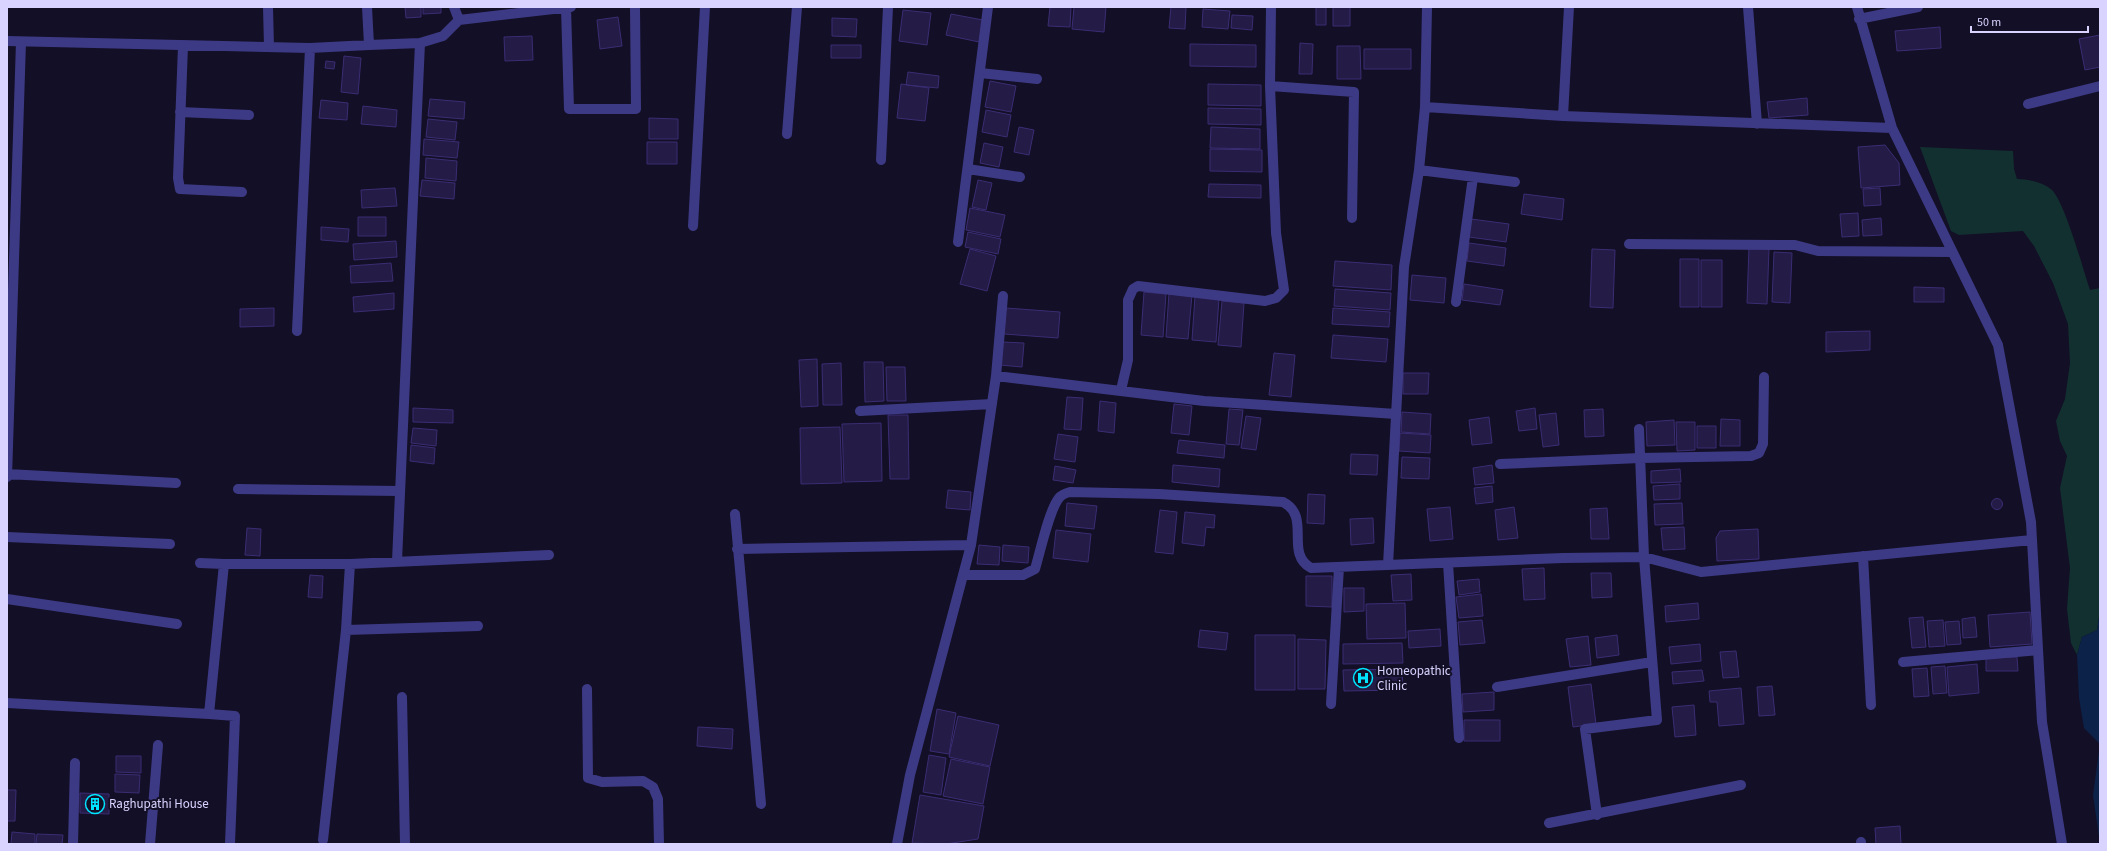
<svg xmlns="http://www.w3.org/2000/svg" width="2107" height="851" viewBox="0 0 2107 851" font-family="'Source Sans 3',sans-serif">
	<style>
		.green { fill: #12302f }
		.water { fill: #0c2248 }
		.building { fill: #241b47; stroke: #3b2d73 }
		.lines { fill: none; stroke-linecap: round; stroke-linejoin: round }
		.minor { stroke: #3d3a85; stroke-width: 10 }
		.labels { text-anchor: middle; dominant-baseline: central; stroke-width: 4; stroke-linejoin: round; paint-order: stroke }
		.poi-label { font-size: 13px; fill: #d9d4ff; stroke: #130f26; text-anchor: start }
	</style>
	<rect width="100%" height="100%" fill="#130f26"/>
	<path class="green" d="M1920,147l93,4 1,18 3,10c11,0 26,3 35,11 13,13 31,79 38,100l10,-2v322l-3,20 -15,7 -5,18 -6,-12 -4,-34 3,-41 -10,-80 7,-32 -7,-15 -4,-20 9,-22 5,-36 -2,-39 -15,-41 -19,-37 -11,-15 -64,4 -8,-4z"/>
	<path class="water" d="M2100,610v134l-16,-16 -5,-30 -2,-43 5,-18 15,-7z
		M2100,744v100l-7,-49z"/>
	<path class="building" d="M405,7h16v10l-15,1z
		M423,7h18v6l-18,1z
		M1050,7h21l-1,20 -22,-1z
		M1074,7h32l-2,25 -32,-3z
		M1171,7h15l-1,22 -16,-1z
		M1316,7h10v18h-10z
		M1333,7h17v19h-17z
		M1203,9l27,2 -2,18 -26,-2z
		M903,10l28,3 -4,32 -28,-4z
		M951,14l32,6 -4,22 -33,-7z
		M1232,15l21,1 -1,14 -21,-2z
		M618,17l4,29 -22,3 -3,-29z
		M832,18l25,1 -1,18 -24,-1z
		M1940,27l1,21 -44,3 -2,-20z
		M2100,35v32l-15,3 -6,-31z
		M532,36l1,24 -28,1 -1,-24z
		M1300,43l13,1 -1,30h-13z
		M1190,44l66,1v22l-66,-1z
		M831,45h30v13h-30z
		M1337,46h23l1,33h-24z
		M1364,49h47v20h-47z
		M344,56l17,2 -3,36 -17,-2z
		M326,61l9,1 -1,7 -9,-1z
		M908,72l31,4 -1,12 -32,-3z
		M990,81l26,5 -5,26 -26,-5z
		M901,84l28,4 -4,33 -28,-3z
		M1208,84l53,1v21l-53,-1z
		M1807,98l1,17 -39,3 -2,-16z
		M430,99l35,3 -1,17 -36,-3z
		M321,100l27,3 -1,17 -28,-2z
		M363,106l34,4 -1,17 -35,-3z
		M1208,108l53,1v16l-53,-1z
		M986,110l25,5 -4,22 -25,-5z
		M649,118l29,1v20h-29z
		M428,119l29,3 -2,18 -29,-3z
		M1019,127l15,3 -5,25 -15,-3z
		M1211,127l49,2v20l-50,-1z
		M424,139l35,3 -2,16 -34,-3z
		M647,142h30v22h-30z
		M984,143l19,4 -4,20 -19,-4z
		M1885,145l14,18 1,22 -39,3 -3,-41z
		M1210,149l52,1v22l-52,-1z
		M426,158l31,3 -1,20 -31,-3z
		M422,180l33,3 -1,16 -34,-3z
		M978,180l14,3 -6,27 -14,-3z
		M1209,184l52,1v13l-53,-1z
		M395,188l2,18 -35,2 -1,-18z
		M1880,188l1,17 -17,1 -1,-17z
		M1524,194l40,5 -2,21 -41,-6z
		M970,208l35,7 -5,22 -34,-7z
		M1858,213l1,23 -17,1 -2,-23z
		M358,217h28v19h-28z
		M1881,218l1,17 -19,1 -1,-16z
		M1471,219l38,5 -3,18 -37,-5z
		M321,227l28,2 -1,13 -27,-2z
		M968,232l33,7 -3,15 -33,-7z
		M396,241l1,16 -43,3 -1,-16z
		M1469,243l37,5 -2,18 -37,-5z
		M1749,247l20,2 -2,55 -20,-1z
		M970,249l26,7 -9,35 -27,-7z
		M1592,249l23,1 -2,58 -23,-1z
		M1774,252l18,1 -2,50 -18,-1z
		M1680,259h19v48h-19z
		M1701,260h21v47h-21z
		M1335,261l57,4 -1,25 -58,-4z
		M391,263l2,18 -42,2 -1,-17z
		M1412,275l34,3 -2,25 -34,-3z
		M1464,284l39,6 -3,15 -38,-5z
		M1914,287l30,1v14h-30z
		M1335,289l56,4 -1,17 -56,-4z
		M1144,292l22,2 -3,43 -22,-2z
		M394,293v16l-40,3 -1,-15z
		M1169,293l23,2 -4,44 -22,-2z
		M1195,296l24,2 -3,44 -24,-2z
		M1222,301l22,2 -3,44 -23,-2z
		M274,308v18l-34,1v-18z
		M1006,308l54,4 -2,26 -54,-4z
		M1333,308l57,4 -1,15 -57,-3z
		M1870,331v19l-44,2v-20z
		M1333,335l55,4 -2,23 -55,-4z
		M1002,342l22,1 -2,24 -22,-2z
		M1274,353l21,2 -4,42 -22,-2z
		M817,359l1,47 -17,1 -2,-47z
		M864,362h19l1,39 -19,1z
		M841,363l1,42h-19l-1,-41z
		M886,367h19l1,34h-19z
		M1403,373h26l-1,21h-25z
		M1067,397l16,1 -2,32 -17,-1z
		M1100,401l16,2 -2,30 -16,-2z
		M1174,404l18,2 -3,29 -18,-2z
		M413,408l40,2v13l-40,-1z
		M1535,408l2,21 -18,2 -3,-20z
		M1229,409l14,1 -4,35 -13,-1z
		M1603,409l1,27 -19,1 -1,-27z
		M1402,412l29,2 -1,20 -29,-2z
		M1556,413l3,32 -16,2 -4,-32z
		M888,415h20l1,64h-19z
		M1246,416l15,2 -5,32 -15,-2z
		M1489,417l3,26 -20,2 -3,-25z
		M1721,419l19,1v26h-20z
		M1674,420l1,25 -28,1 -1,-24z
		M1676,422h19v28l-18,1z
		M881,423l1,58 -38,1 -2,-58z
		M1697,426h19v22h-19z
		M840,427l2,56 -41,1 -1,-56z
		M413,428l24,2 -1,16 -25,-3z
		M1400,433l31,2 -1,18 -31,-2z
		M1058,434l20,3 -3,25 -21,-3z
		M1179,440l46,5 -1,13 -47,-5z
		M411,445l24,3 -1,16 -24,-3z
		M1351,454l27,1 -1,20 -27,-1z
		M1402,457l28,1 -1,21 -28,-1z
		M1173,465l47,4 -1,18 -47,-5z
		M1492,465l2,18 -19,2 -2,-17z
		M1055,466l21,4 -3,13 -20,-3z
		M1680,469l1,13 -30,1v-12z
		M1680,484v15l-26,1 -1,-14z
		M1492,486l1,16 -17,2 -2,-16z
		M948,490l23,2 -1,18 -24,-2z
		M1308,494l17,1 -1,29 -17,-1z
		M1991.5 504a5.5 5.5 0 1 1 11 0a5.5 5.5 0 1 1-11 0Z
		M1067,503l30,3 -3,23 -29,-3z
		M1682,503l1,21 -28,1 -1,-21z
		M1450,507l3,32 -23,2 -3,-32z
		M1514,507l4,31 -20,2 -3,-30z
		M1607,508l2,31h-18l-1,-30z
		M1160,510l17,2 -4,42 -18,-2z
		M1185,512l30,3 -1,13 -8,-1 -2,19 -22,-3z
		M1373,518l1,25 -23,2 -1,-26z
		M1684,527l1,22 -22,1 -2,-22z
		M247,528l14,1 -1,27 -15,-1z
		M1758,529l1,30 -42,2 -1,-23 4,-7z
		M1056,530l35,4 -3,28 -35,-4z
		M979,545l21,2 -1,18 -22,-1z
		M1003,545l26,2 -1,16 -26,-2z
		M1544,568l1,31 -21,1 -2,-31z
		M1591,573h20l1,24 -20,1z
		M1411,574l1,26 -19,1 -2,-26z
		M310,575l13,1 -1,22 -14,-1z
		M1306,576h26v31l-26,-1z
		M1479,579l1,13 -21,3 -2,-14z
		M1344,588h20v23l-20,1z
		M1481,594l2,22 -24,2 -3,-21z
		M1405,603l1,35 -39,1 -1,-35z
		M1698,603l1,16 -33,3 -1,-16z
		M2030,612l2,32 -42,3 -2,-32z
		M1923,617l3,30 -14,1 -3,-30z
		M1975,617l2,20 -14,1 -1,-19z
		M1482,620l3,23 -25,2 -2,-23z
		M1943,620l2,26 -16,1 -2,-26z
		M1959,621l2,23 -14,1 -2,-23z
		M1440,629l1,17 -32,2 -1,-17z
		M1200,630l28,3 -2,17 -28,-3z
		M1255,635h40v55h-40z
		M1617,635l2,20 -22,3 -2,-20z
		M1588,636l3,29 -21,2 -4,-28z
		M1298,639l28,1 -1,49h-27z
		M1402,643l1,20 -60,1v-20z
		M1700,644l1,17 -30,3 -2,-17z
		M1736,651l3,26 -16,1 -3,-26z
		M2017,657l1,14h-32v-13z
		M1977,664l2,29 -30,3 -2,-29z
		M1945,666l2,27 -14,1 -2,-27z
		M1927,668l2,28 -15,1 -2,-28z
		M1402,669l1,21 -59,1 -1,-21z
		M1702,670l2,11 -31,3 -1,-12z
		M1591,684l5,40 -23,3 -5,-40z
		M1772,686l3,29 -16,1 -2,-29z
		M1741,688l3,36 -25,2 -2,-24h-7l-1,-11z
		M1494,692v18l-31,2 -1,-18z
		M1694,705l2,30 -21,2 -3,-30z
		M937,709l19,4 -7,41 -19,-3z
		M958,716l41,9 -9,41 -41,-9z
		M1464,720h36v21h-36z
		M698,727l35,2 -1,20 -35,-3z
		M929,755l17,3 -5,37 -18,-3z
		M116,756h25v17l-25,-1z
		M951,759l39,8 -7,37 -40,-8z
		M115,774l25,1 -1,18 -24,-1z
		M7,790h9l-1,31h-8z
		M80,793l29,1v20l-29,-1z
		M920,795l64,11 -6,33 -32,5 -34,-1z
		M1900,826l1,18h-25l-1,-16z
		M12,832l23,2v10h-24z
		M37,834l26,1 -1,9h-26z"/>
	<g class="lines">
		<path class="minor" d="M268,7l1,40
			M367,7l2,38 51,-2 23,-7 16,-16 112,-13
			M454,7l5,13
			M1427,7l-2,100 -6,63 96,12
			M1748,7l9,117
			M1857,7l35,121 106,217 33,177 11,200 20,122
			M566,8l3,101h67l-1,-102
			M1859,19l59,-12
			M7,41l303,7
			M183,46l-5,132 2,11 62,3
			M980,73l57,6
			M1270,86l84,6 -2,126
			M2028,104l72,-18
			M1425,107l138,9 329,12
			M180,112l69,3
			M1563,116l6,-109
			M787,134l10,-127
			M881,160l7,-153
			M968,169l52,8
			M693,226l12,-219
			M958,242l30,-235
			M1629,244l166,1 23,6 134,1
			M1456,302l17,-125
			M297,331l13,-283 59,-3
			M996,376l208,25 192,13
			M1121,390l7,-30v-60l5,-11 5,-3 127,15 11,-3 8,-8 -8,-57 -6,-147 1,-79
			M860,411l132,-7
			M1500,464l140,-6 111,-2 8,-3 4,-9 1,-67
			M7,474l169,9
			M7,477l14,-435
			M238,489l162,2
			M735,514l26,290
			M7,537l163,7
			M737,549l234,-4
			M1863,556l8,149
			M397,561l23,-518
			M200,563l24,1
			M1448,563l11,175
			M1388,565l16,-298 15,-97
			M964,575h59l12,-6c5,-16 14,-59 24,-71 3,-4 7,-5 11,-6l89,2 124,8c29,15 1,51 28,66l252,-10 81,-1 57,15 331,-32
			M7,599l170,25
			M346,630l132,-4
			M1903,662l135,-12
			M1497,687l155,-25
			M587,689l1,89 14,4 41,-1 10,6 5,12 1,45
			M402,697l3,147
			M7,703l202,11 15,-150h126l199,-9
			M1331,704l8,-137
			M209,714l26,2 -5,128
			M1597,815l-12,-86 72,-9 -13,-163 -5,-128
			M1549,823l192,-38
			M323,840l23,-210 4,-66
			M1861,842v2
			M73,844l2,-81
			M150,844l8,-99
			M897,844l13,-69 61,-230 25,-169 7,-80"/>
	</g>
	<defs>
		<g id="hospital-ring" transform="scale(1)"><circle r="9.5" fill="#130f26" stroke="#00e5ff" stroke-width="1.5"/><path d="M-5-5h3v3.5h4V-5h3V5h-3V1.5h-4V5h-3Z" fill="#00e5ff"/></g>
		<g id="building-ring" transform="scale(1)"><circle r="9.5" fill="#130f26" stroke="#00e5ff" stroke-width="1.5"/><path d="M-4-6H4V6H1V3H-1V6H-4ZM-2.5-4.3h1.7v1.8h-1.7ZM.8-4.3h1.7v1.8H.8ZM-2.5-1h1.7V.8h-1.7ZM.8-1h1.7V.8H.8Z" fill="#00e5ff"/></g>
	</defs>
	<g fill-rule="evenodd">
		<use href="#hospital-ring" x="1363" y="678"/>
		<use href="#building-ring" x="95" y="804"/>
	</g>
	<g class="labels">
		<g class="poi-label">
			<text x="1377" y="671">Homeopathic<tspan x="1377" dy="15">Clinic</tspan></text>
			<text x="109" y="804">Raghupathi House</text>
		</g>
	</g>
	<rect width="2107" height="851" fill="none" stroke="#d9d4ff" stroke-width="16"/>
	<path d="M1971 26v6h117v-6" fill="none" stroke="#d9d4ff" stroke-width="2"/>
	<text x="1977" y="26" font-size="12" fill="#d9d4ff" stroke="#130f26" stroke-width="3" paint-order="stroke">50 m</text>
</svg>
